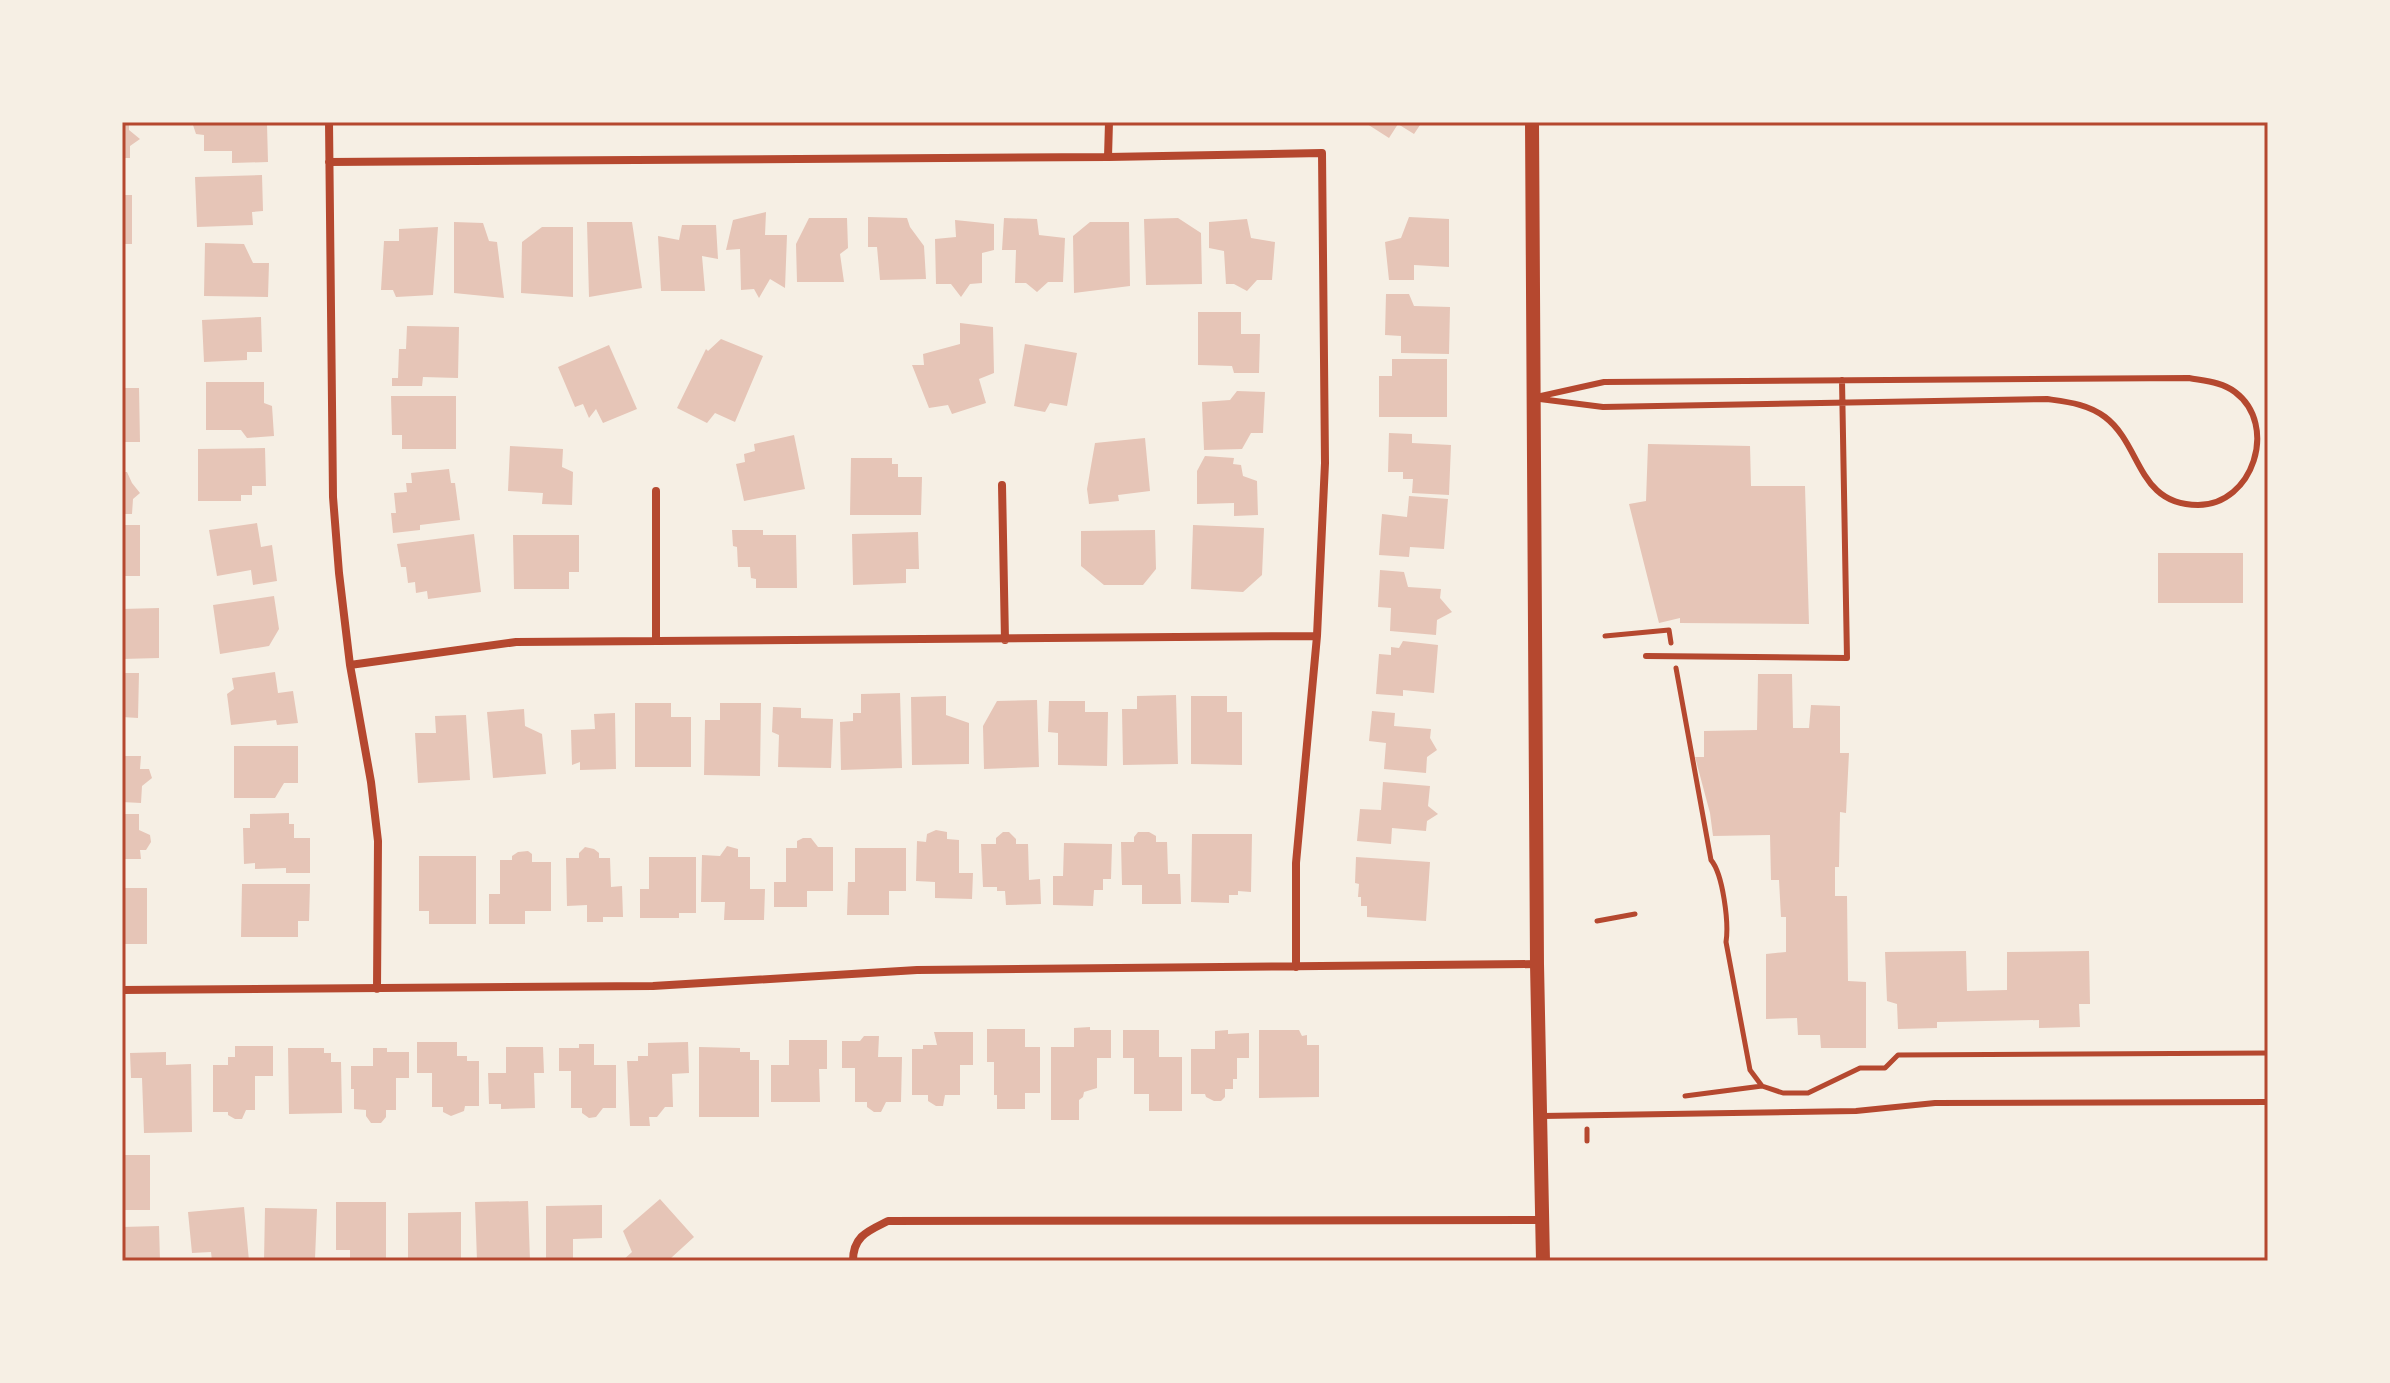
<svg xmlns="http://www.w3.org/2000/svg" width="2390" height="1383" viewBox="0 0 2390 1383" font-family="'Golos Text',sans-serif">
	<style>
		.building { fill: #e6c5b7 }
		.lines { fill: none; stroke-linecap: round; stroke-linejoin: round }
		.path { stroke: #b5482f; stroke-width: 5 }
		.service { stroke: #b5482f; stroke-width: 6 }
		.minor { stroke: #b5482f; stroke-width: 8 }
		.tertiary { stroke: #b5482f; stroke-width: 14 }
		.neatline { fill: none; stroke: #b5482f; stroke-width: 3 }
	</style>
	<rect width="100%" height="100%" fill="#f6efe4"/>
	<path class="building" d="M122,122h7v8l11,9 -10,7v12h-8z
		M197,122l70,2 1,38 -36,1v-12h-28v-16l-8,-1 -3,-9z
		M1364,122h58l-8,12 -16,-10 -9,14z
		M262,175l1,36 -11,1 1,13 -56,2 -2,-50z
		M122,195h10v49h-10z
		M766,212l-1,23h22l-2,53 -15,-9 -11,19 -5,-9 -13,1 -1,-41 -14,1 7,-30z
		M868,217l39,1 3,9 14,19 2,33 -46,1 -3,-33h-9z
		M1409,217l40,2v48l-35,-2v15h-25l-4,-38 16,-4z
		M809,218h38l1,30 -8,6 4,28h-47l-1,-38z
		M1004,218l33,1 2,16 26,3 -2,44h-15l-11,10 -11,-9h-11l1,-33h-14z
		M1178,218l23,15 1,51 -56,1 -2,-66z
		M1247,219l4,19 24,4 -3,38h-15l-10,11 -13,-7h-8l-2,-33 -15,-3v-26z
		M955,220l39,4v26l-12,3v30l-12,1 -9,13 -10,-13h-15l-1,-45 21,-2z
		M454,222l29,1 6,18 8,1 7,56 -50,-5z
		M587,222h45l10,66 -53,9z
		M1090,222h39l1,64 -56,7 -1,-57z
		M682,225h34l2,34 -16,-3 3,35h-44l-3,-55 21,4z
		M438,227l-5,68 -37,2 -3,-7h-12l3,-49h15v-12z
		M542,227h31v70l-52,-4 1,-51z
		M205,243l39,1 9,19h16l-1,34 -64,-1z
		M1386,294h23l5,12 36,1 -1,47 -48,-1v-17l-16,-1z
		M1198,312h43v22h19l-1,39h-25l-2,-7 -34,-1z
		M261,317l1,35h-15v8l-43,2 -2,-42z
		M960,323l33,4 1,46 -15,6 7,24 -34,11 -4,-9 -19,3 -17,-43h12l-1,-11 37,-10z
		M407,326l52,1 -1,51 -35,-1 -1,9h-30v-8h6l1,-29h7z
		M721,339l42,17 -28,66 -20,-9 -8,10 -30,-15 29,-59 2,2z
		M1025,344l52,9 -10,53 -17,-3 -5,9 -31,-6z
		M609,345l28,64 -34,14 -7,-14 -7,9 -6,-14 -8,3 -17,-40z
		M1392,359h55v58h-68v-41h13z
		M206,382h58v21l8,3 2,30 -27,2 -6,-8h-35z
		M122,388h17l1,54h-18z
		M1237,391l28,1 -2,41h-12l-9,16 -38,1 -2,-48 28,-2z
		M391,396h65v53h-54v-14h-10z
		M1389,433l23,1v9l39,2 -2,50 -37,-2 1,-14h-10v-7h-15z
		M794,435l11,54 -61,12 -8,-37 9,-2 -1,-8 11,-3 -1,-7z
		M1145,438l5,53 -32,4 1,6 -30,3 -2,-15 8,-46z
		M1648,444l102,2 1,40h54l4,138 -129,-1v-5l-21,5 -30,-119 17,-3z
		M510,446l53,3 -1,18 11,5 -1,33 -30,-1 1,-11 -35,-2z
		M265,448l1,38h-14v9h-11v6h-43v-52z
		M1205,456l29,2 -1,6 8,1 2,11 14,5 1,34 -24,1v-13l-37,1v-33z
		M851,458h41v6h6v13h24l-1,38h-71z
		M449,469l2,14h4l5,37 -40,5v5l-27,3 -2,-20h5l-2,-20 13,-1 -1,-9h6l-1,-10z
		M122,472h5l5,11 8,10 -7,6 -1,15h-10z
		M1409,496l39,3 -4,50 -34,-2 -1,10 -30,-2 3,-41 25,3z
		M257,523l4,24 11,-2 5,36 -24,4 -2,-15 -34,6 -8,-46z
		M122,525h18v51h-18z
		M1193,525l71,3 -2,47 -19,17 -52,-3z
		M732,530h31v5h33l1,53h-41v-9l-5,-1 -1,-11h-12l-1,-20 -4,-1z
		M1155,530l1,39 -13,16h-39l-23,-19v-35z
		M918,532l1,37h-13v14l-53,2 -1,-51z
		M474,534l7,58 -53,7 -1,-8 -11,2 -1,-11 -7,1 -2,-16h-5l-4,-23z
		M513,535h66v37h-10v17h-55z
		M2158,553h85v50h-85z
		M1380,570l24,2 4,15 33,2 -1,9 12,14 -15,8 -1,15 -46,-4 1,-23 -13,-1z
		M274,596l5,33 -10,17 -49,8 -7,-49z
		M159,608v50l-37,1v-50z
		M1403,641l35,4 -4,48 -31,-3v6l-27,-2 3,-40 12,1v-8l8,1z
		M275,672l3,21 15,-2 5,32 -21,2 -1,-5 -45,5 -4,-31 7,-5 -2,-11z
		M122,673h17l-1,45 -16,-1z
		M1758,674h34l1,54h16l2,-23 29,1v47h9l-3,60 -6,-1 -1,55h-4v29h12l1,85 18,1v66h-45l-1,-13h-22l-1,-17 -31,1v-65l20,-2v-35h-5l-2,-37h-8l-1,-45 -57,1 -3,-23 -15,-56h9v-26l53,-1z
		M900,693l2,75 -61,2 -1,-48 13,-1v-8h8v-19z
		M1176,695l2,69 -55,1 -1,-56h15v-13z
		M946,696v19l23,8v41l-57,1 -1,-68z
		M1191,696h36v16h15v53l-51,-1z
		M1037,700l2,67 -55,2 -1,-43 14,-25z
		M1049,701h36v11h23l-1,54 -49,-1v-32l-10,-1z
		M635,703h36v14h20v50h-56z
		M720,703h41l-1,73 -56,-1 1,-55h15z
		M773,707l28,1v10l32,1 -2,49 -53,-1 1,-32 -7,-3z
		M524,709l1,17 17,8 4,40 -53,4 -6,-66z
		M1372,711l23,2 -1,13 37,3 -1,9 7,12 -10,7 -1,16 -42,-4 2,-26 -17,-2z
		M615,713l1,56 -36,1v-8l-8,3 -1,-35 24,-1 -1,-15z
		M466,715l4,65 -52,3 -3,-50h21l-1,-17z
		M234,746h64v37h-14l-9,15h-41z
		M122,756h19l-1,13h9l3,9 -10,8 -1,17 -19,-1z
		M1383,782l47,4 -2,20 10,8 -11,7 -1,10 -34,-3 -1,16 -34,-3 3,-32 21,1z
		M289,813v11h5v14h16v35h-24v-5l-31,1v-6l-11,1 -1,-36h7v-14z
		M122,814h17v16l11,5 1,7 -5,8h-6l1,9h-19z
		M936,830l11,2v7l12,1v33h14l-1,26 -37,-1v-16l-19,-1 1,-40 9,1 1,-8z
		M1003,832h6l7,7v5h12l1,36 11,-1 1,25 -35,1 -1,-14h-8v-4h-14l-2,-43h15v-6z
		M1138,832h11l7,4v6h11l1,32h12l1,30h-39v-19h-20l-1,-43h13v-5z
		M1192,834h60l-1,58 -13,-1v4h-9v8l-38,-1z
		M803,838h8l7,9h15v44h-26v16h-33v-25h12v-34h11v-7z
		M1064,843l48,1 -1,35h-8v11h-9l-1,16 -40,-1v-29h10z
		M727,846l11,3v8h12v32h15l-1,31h-40l1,-18h-24l1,-47 18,1z
		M585,847l9,2 5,4v5h11l1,29 11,-1 1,31h-20v5h-16v-17l-20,1 -1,-48h13v-5z
		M855,848h51v43h-17v24h-42l1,-33h7z
		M528,851l4,3v8h19v49h-26v13h-36v-30h11v-34h12v-4l6,-4z
		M419,856h57v68h-47v-13h-10z
		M649,857h47v56h-17v5h-39v-29h9z
		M1356,857l74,5 -4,59 -59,-4v-11h-6v-9h-3l1,-13 -4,-1z
		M242,884h68l-1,37h-11v16h-57z
		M122,888h25v56h-25z
		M1966,951l1,40 40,-1v-38l82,-1 1,53h-11l1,23 -41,1v-8l-102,2v6l-39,1 -1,-25 -10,-3 -2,-49z
		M1090,1027v3h21v28h-14v30l-13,4 -1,5 -4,3v20h-28v-73h23v-19z
		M987,1029h38v18h15v46h-15v16h-28v-14h-3v-33h-7z
		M1123,1030h36v27h23v54h-33v-17h-15v-36h-11z
		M1228,1030v4l21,-1v25h-12v21h-4v10h-8v8l-4,4h-7l-8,-4 -1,-3h-14v-45h24v-18z
		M1259,1030h40l3,6 5,-1v10h12v52l-60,1z
		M934,1032h39v33h-13v30h-15l-2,11h-7l-8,-5v-6h-16v-46h11v-4h14z
		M864,1036h15l-1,21h24l-1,45h-15l-5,10h-7l-7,-5v-5h-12v-34h-13v-27h18z
		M789,1040h38v29h-8l1,33h-49v-37h18z
		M417,1042h40v14h10v5h12v45h-14l-1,5 -13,5 -8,-4v-5h-11v-34h-15z
		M688,1042l1,31 -17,1 1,33h-8l-8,10h-8l1,9h-20l-3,-65h11v-5h10v-13z
		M579,1044h15v21h22v43h-13l-7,9 -7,1 -7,-5v-5h-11v-37h-12v-23h20z
		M235,1046h38v30h-18v34h-9l-4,9h-7l-7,-4v-3h-15v-47h15v-8h7z
		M506,1047h37l1,26h-10l1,35 -34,1v-5h-12l-1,-31h18z
		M699,1047l41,1v4h10v8h9v57h-60z
		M288,1048h36v5h7v9h10l1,51 -53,1z
		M373,1048h14v4h22v26h-13v32h-10v7l-5,6h-10l-5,-7v-6l-12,-1v-20h-3v-23h22z
		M166,1052v13l25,-1 1,68 -48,1 -2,-55h-11l-1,-25z
		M122,1155h28v55h-28z
		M660,1199l34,38 -23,21v3h-49l10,-9 -9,-21z
		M528,1201l2,60h-53l-2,-59z
		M336,1202h50v59h-36v-11h-14z
		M602,1205v33l-29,1v22h-27v-55z
		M244,1207l5,54h-37l-1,-9 -19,1 -4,-41z
		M265,1208l52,1 -2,50 -51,2z
		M461,1212v49h-53v-48z
		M159,1226l1,35h-38v-34z"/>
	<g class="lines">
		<path class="path" d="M1605,636l64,-6 2,13
			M1676,668l35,192c12,14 18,63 15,82l24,128 12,16
			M1597,921l38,-7
			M1685,1096l77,-10 21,7h25l52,-25h25l13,-13 370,-2
			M1587,1129v12"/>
		<path class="service" d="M2189,378c16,3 33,4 46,14 44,33 18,113 -37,113 -61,0 -56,-60 -93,-88 -17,-13 -37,-15 -58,-18l-444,8 -71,-9 72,-16z
			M1646,656l201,2 -5,-278
			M1542,1116l314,-5 79,-8 333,-1"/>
		<path class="minor" d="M329,122l4,375 6,76 11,92 21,117 7,59 -1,148
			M1108,157l1,-35
			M329,162l779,-5 214,-4 3,310 -8,173 -21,227v104
			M1002,485l3,155
			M656,491v150
			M350,665l166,-23 801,-6
			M122,990l531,-4 264,-16 620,-6
			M853,1261c0,-25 15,-30 35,-40l655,-1"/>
		<path class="tertiary" d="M1532,122l5,842 6,297"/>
	</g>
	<rect width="2390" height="1383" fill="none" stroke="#f6efe4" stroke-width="248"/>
	<rect x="124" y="124" width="2142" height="1135" class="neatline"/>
</svg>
